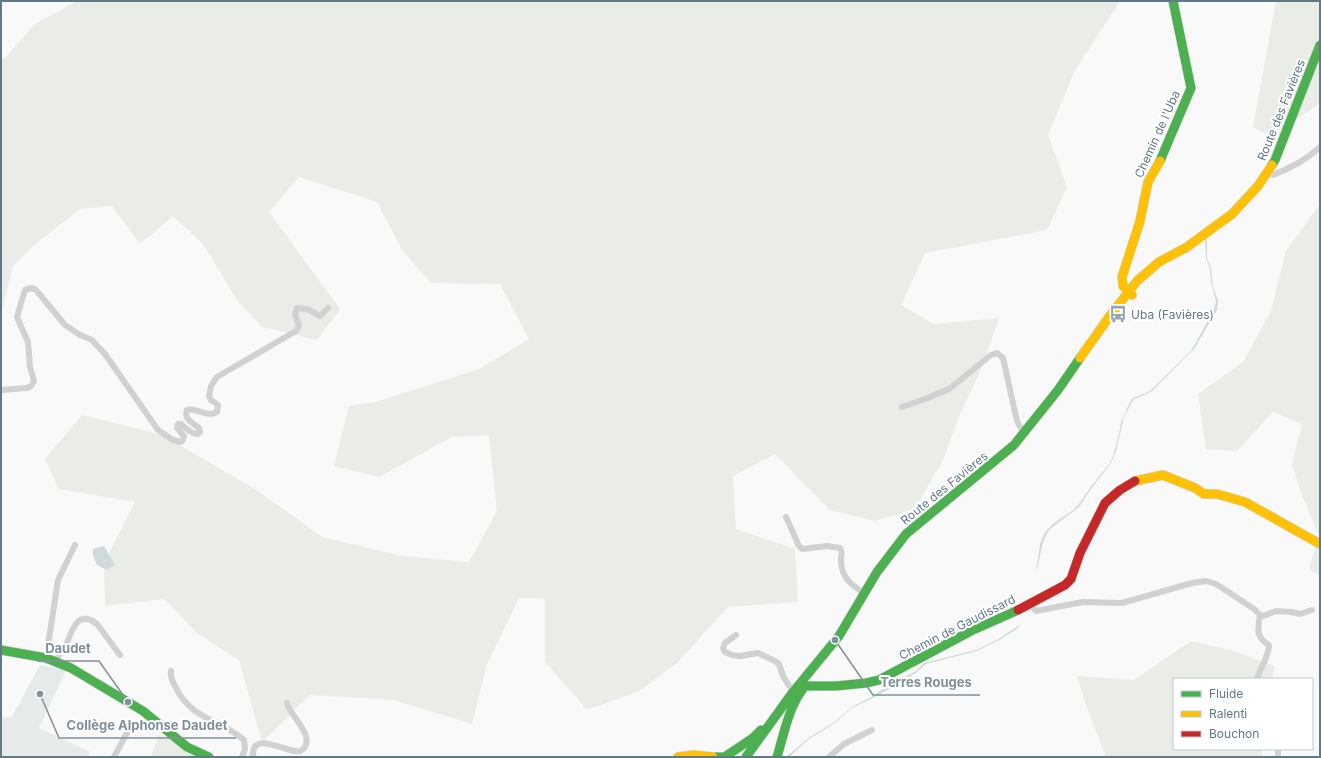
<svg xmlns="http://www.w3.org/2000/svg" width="1321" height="758" viewBox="0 0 1321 758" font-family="Inter,sans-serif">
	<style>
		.built { fill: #e7eaea }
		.green { fill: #eaece7 }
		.water { fill: #cfdadc }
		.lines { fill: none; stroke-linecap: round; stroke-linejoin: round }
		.fast-casing { stroke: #d5d7d7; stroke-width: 10 }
		.slow-casing { stroke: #d5d7d7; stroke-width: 10 }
		.jam-casing { stroke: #d5d7d7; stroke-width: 10 }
		.street { stroke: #cfd1d2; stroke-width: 6 }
		.fast { stroke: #4caf50; stroke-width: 9 }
		.slow { stroke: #ffc107; stroke-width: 9 }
		.jam { stroke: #c62828; stroke-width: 9 }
		.labels { text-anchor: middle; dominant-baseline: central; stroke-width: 4; stroke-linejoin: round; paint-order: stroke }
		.street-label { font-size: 12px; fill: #627a86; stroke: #fff }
		.poi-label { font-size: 12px; fill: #627a86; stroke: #fff; text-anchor: start }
		.leader { fill: none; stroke: #7f929c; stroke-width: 1.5 }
		.callout-dot { fill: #7f929c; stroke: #fff; stroke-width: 1.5 }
		.callout-label { font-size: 13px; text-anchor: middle; font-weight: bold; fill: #7f929c; stroke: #fff; stroke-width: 4; stroke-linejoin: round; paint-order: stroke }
	</style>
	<rect width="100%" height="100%" fill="#f9f9f9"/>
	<path class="built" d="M40,665l11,2 9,-1 5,6 -26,56 51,24 -2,5h-87v-39l11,-1z"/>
	<path class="green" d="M77,1h1043l-46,71 -26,63 19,52 -20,43 -122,23 -24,52 33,19 65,-6 -17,49 -24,52 -14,39 -29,51 -40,12 -45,-11 -55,-56 -42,22 3,53 59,20 3,53 -70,5 -51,56 -38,28 -52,19 -42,-48v-63l-26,-1 -32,66 -15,60 -78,-24 -84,-5 -48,47 -23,-82 -41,-26 -34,-35 -59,7 -1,-43 31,-61 -76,-13 -14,-30 37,-44 80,20 93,54 67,48 80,19 67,6 28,-51 -8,-76 -37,2 -73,40 -45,-11 15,-60 27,-4 103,-33 50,-30 -29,-55 -69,-1 -29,-33 -25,-48 -78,-25 -30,35 71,97 -23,31 -55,-13 -25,-27 -34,-56 -30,-28 -33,28 -28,-38 -32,3 -46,36 -21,21 -12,49v-257h4l30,-34z
		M1276,1h44v102l-49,34 -18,-10z
		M1320,204v373l-11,-8 10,-34 -18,-42 -9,-29 10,-40 -29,-12 -36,39 -31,-2 -8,-55 45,-32 28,-51 15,-60z
		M1191,641l40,9 44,16 -3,13h-98v70h87l2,8h-157l-20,-52 -9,-29 57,4z
		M158,735l13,2 33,20h-53z"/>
	<path class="water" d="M1207,235v23l4,10 2,18 5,15 -1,9 -23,39 -42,42 -19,9 -9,17 -8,34 -5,12 -20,26 -12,18 -29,22c-10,13 -9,29 -14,44l4,-29 5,-12 9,-9 18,-12 7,-7 11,-16 20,-25 3,-7 6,-22 2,-12 10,-22 2,-2 17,-7 41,-40 23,-41 2,-9 -5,-19 -1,-13 -4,-11 -1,-22z
		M104,546l11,19 -8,5 -10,-5 -4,-9v-7z
		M1021,624l-3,4 -17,11 -24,12 -51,13 -10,9 -12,6 -4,4 -27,15 -21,10 -20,17 -23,14 -20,18h-3l24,-20 23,-14 19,-16 21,-11 8,-6 17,-8 6,-5 12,-6 8,-8 52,-13 21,-10z"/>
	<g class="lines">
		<g class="fast-casing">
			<path id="fast" d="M1160,161l31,-73 -18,-87
				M1272,165l3,-5 45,-115
				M1,650l45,8 25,10 72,43 44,36 22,10
				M726,756l27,-18 8,-8
				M715,757h13
				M746,757l47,-65 46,-56 38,-64 29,-38 108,-89 44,-55 22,-32
				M777,757c7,-23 12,-52 28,-71h31l30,-3 13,-3 92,-49 47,-21"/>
		</g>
		<g class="slow-casing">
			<path id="slow" d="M1132,295l-9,-9 -1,-9 18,-56 8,-39 12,-21
				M1080,358l29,-41 28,-36 22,-19 28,-15 45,-33 26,-28 14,-21
				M1135,481l28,-6 32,13 9,6h13l28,8 75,42
				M678,757l16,-2 19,2"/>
		</g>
		<g class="jam-casing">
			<path id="jam" d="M1018,610l47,-25 6,-6 9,-26 25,-50 15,-13 15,-9"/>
		</g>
		<path class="street" d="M1268,173l5,2c18,-7 33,-15 47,-28
			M1,390l26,-2 4,-2 3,-5 -4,-14 -2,-25 -9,-20 -2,-5 8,-27 7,-2 4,2 29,35 15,10 12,5 13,14 53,76 15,10 8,2 2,-2 1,-4 -7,-8 1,-4h3c5,4 10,10 17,10l2,-2 -1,-4c-6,-5 -16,-9 -12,-18 9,-3 20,8 30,2l1,-7 -7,-5 -2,-4 2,-10 6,-9 79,-46 3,-6 -4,-10 2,-7 10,1 13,7 8,-8
			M902,407l23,-8 24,-10 42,-34 6,-2 6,5 14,63 3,6 6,4
			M786,517l13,29 3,3 25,-3 13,2c3,5 1,7 1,12 0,17 10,25 23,33
			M1030,604l6,7 47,-9 39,1 70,-20 14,-2 10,3 38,25 6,6 3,1 13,-5 15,1 9,2 12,-4
			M736,635l-11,8 -2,5 2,4 7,3 8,1 18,-3 17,8 4,3 4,12 10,16
			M46,658l12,-78 17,-35
			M56,661c2,-6 7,-10 10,-16 6,-12 10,-37 31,-21l23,31
			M171,671c-1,7 2,11 5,17 15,31 45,32 68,52l1,9 -3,8
			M1257,679c3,-10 13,-26 12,-34 -14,-8 -11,-17 -9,-30
			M1278,749v8
			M114,757l13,-24
			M253,757c-2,-31 39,1 49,-7 16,-13 -14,-36 -15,-47
			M829,757l15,-13 28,-14"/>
		<use href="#fast" class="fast"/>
		<use href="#slow" class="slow"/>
		<use href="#jam" class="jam"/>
	</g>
	<defs>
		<g id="bus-bare" transform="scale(1.38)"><path d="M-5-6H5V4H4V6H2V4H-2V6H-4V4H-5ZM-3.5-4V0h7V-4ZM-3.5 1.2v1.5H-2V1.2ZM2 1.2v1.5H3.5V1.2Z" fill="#97a6ae" stroke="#fff" stroke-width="2.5" paint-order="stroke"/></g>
	</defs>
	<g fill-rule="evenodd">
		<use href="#bus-bare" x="1118" y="314"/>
	</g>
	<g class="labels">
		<g class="street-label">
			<text transform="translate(1281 110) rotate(-68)">Route des Favières</text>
			<text transform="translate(1157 134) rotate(-66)">Chemin de l'Uba</text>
			<text transform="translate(944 488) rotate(-39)">Route des Favières</text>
			<text transform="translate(957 627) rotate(-27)">Chemin de Gaudissard</text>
		</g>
		<g class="poi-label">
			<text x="1131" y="314">Uba (Favières)</text>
		</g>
	</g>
	<path class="leader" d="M128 702L99 661H37M835 640L873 695H980M40 694L59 738H236"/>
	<g class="callout-dot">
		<circle cx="128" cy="702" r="4"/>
		<circle cx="835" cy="640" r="4"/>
		<circle cx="40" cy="694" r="4"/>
	</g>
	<g class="callout-label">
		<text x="68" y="653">Daudet</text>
		<text x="926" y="687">Terres Rouges</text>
		<text x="147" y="730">Collège Alphonse Daudet</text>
	</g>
	<rect width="1321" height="758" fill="none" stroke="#627a86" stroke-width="4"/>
	<rect x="1173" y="678" width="140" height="72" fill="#ffffff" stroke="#c0cacf"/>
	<rect x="1181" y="691" width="20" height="6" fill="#4caf50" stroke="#c0cacf"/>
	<text x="1209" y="698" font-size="12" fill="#627a86">Fluide</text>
	<rect x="1181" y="711" width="20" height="6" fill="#ffc107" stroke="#c0cacf"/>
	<text x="1209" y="718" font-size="12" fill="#627a86">Ralenti</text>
	<rect x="1181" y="731" width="20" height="6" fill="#c62828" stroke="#c0cacf"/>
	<text x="1209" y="738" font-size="12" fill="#627a86">Bouchon</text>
</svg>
